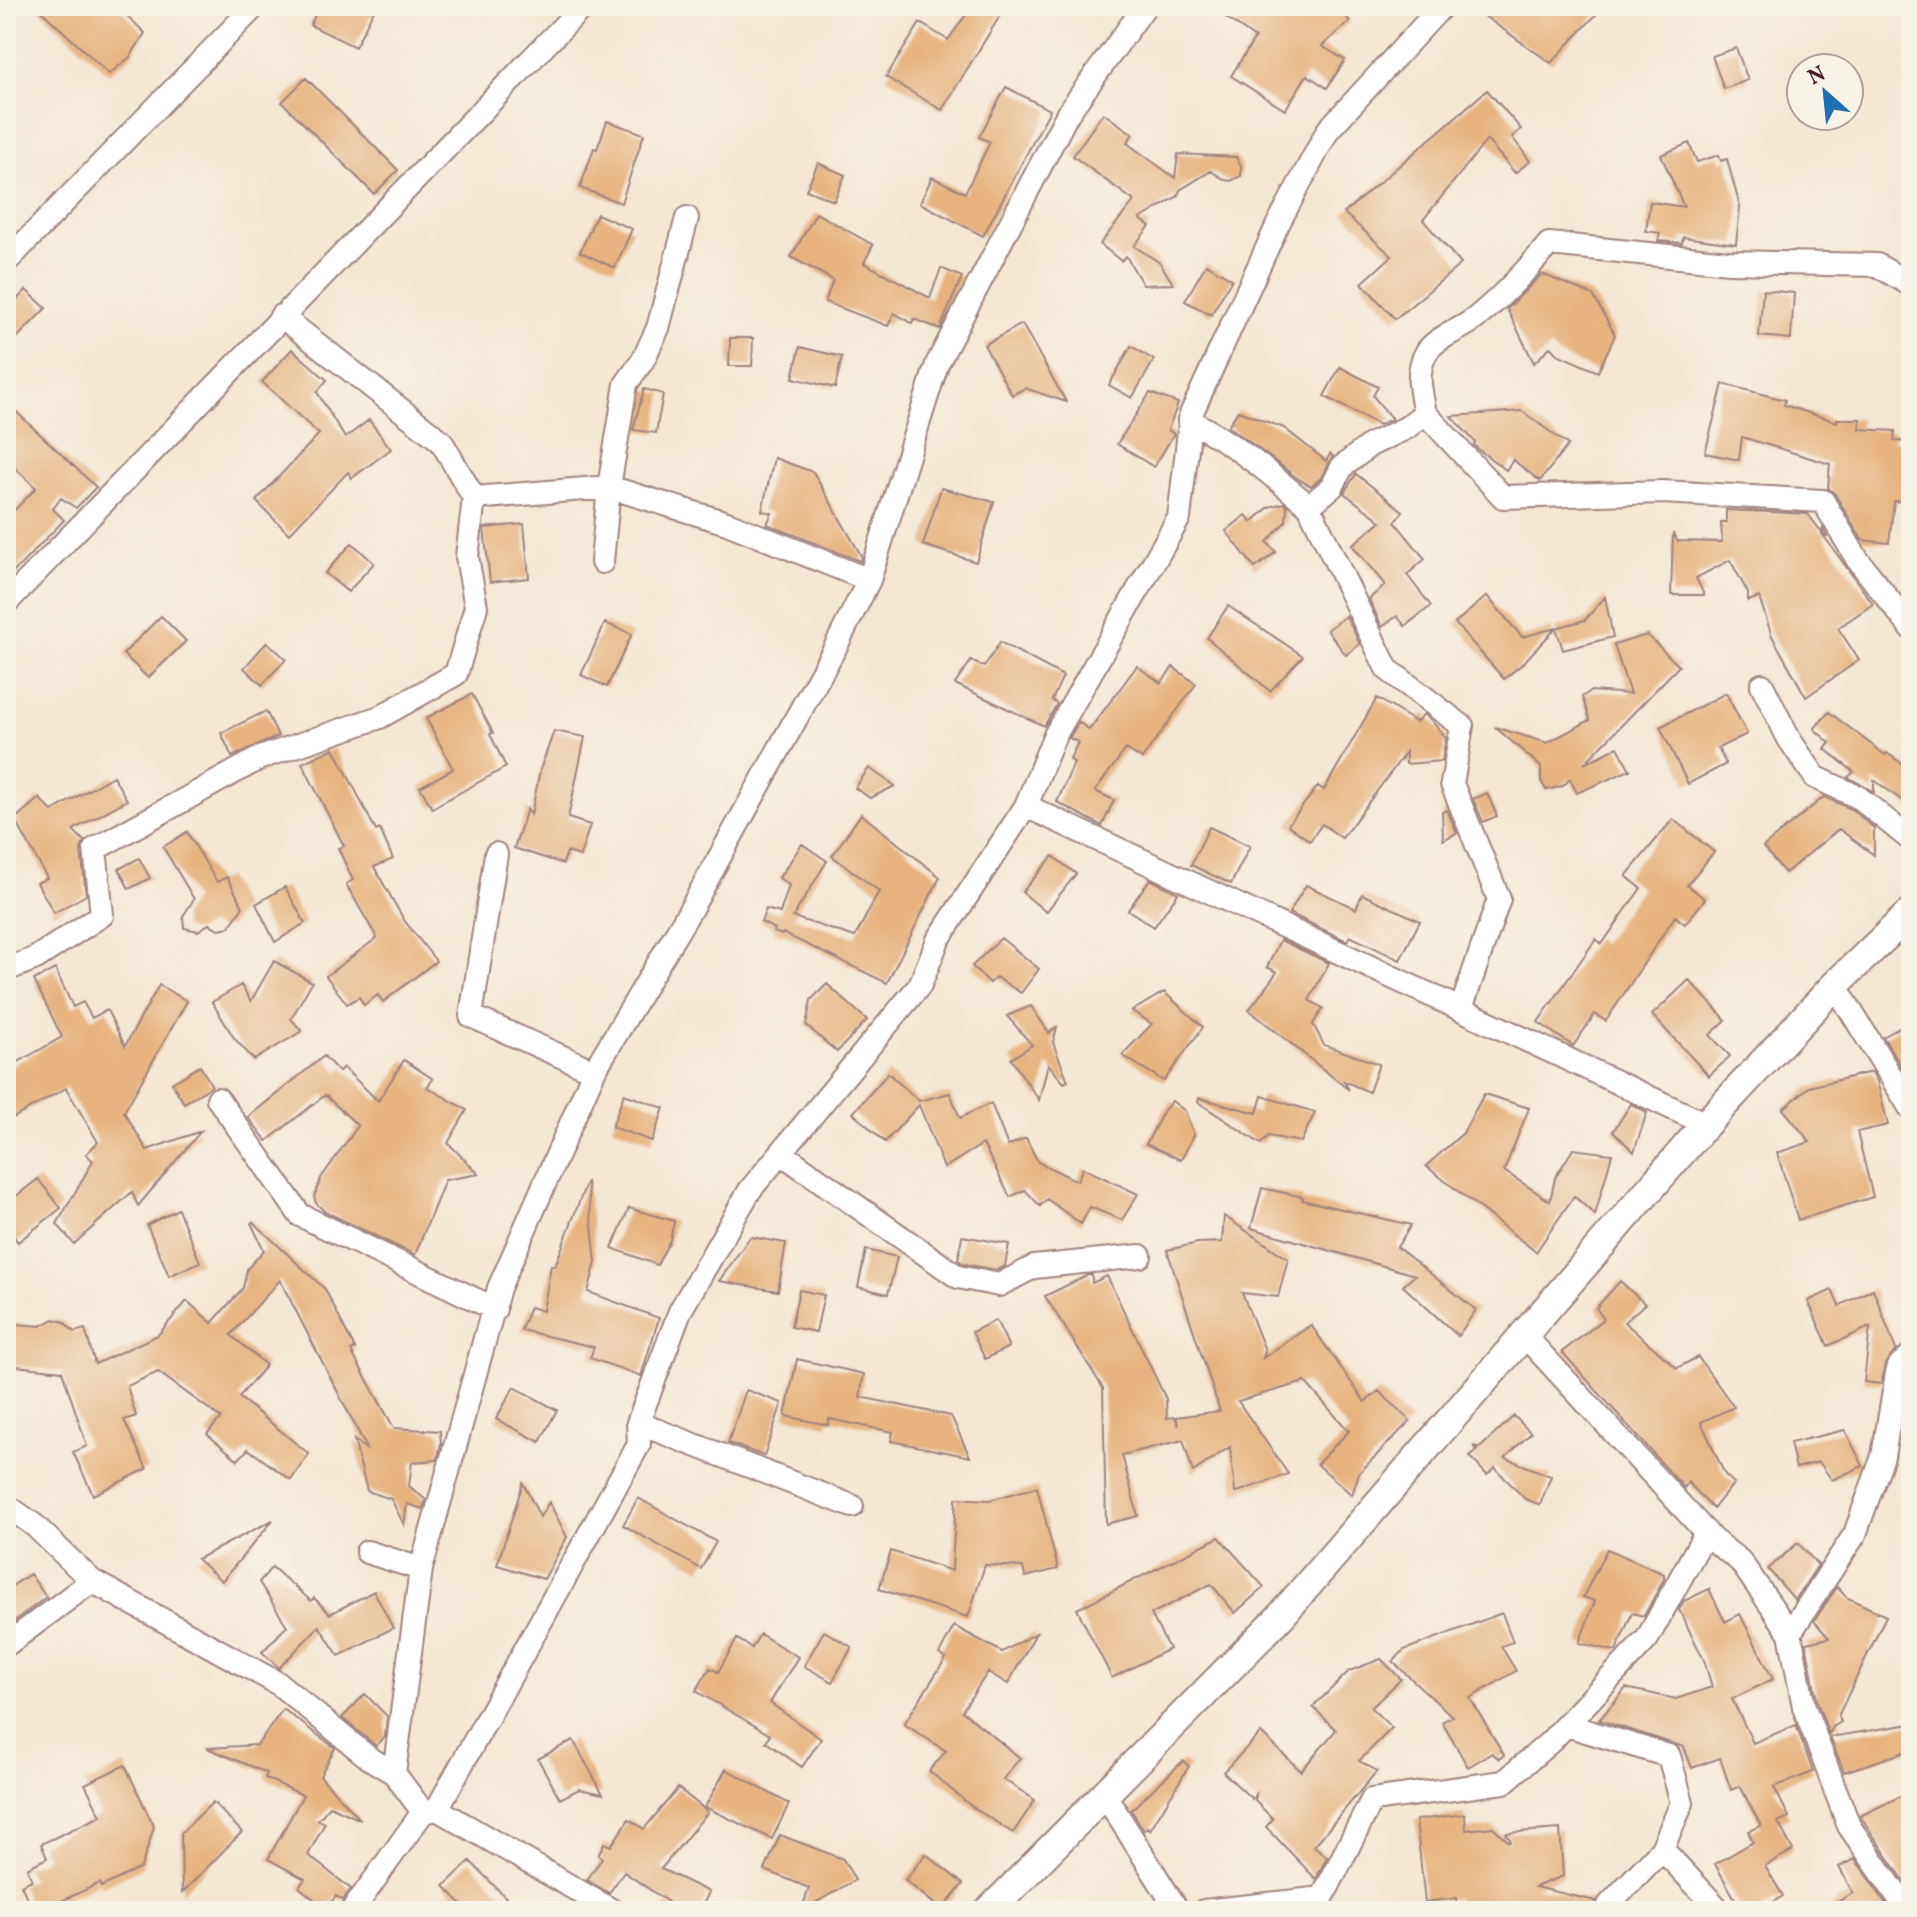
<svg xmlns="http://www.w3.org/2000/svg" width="1917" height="1917" viewBox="0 0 1917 1917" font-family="Vollkorn,serif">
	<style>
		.building { fill: #e7b380 }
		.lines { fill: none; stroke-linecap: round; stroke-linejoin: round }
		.minor-casing { stroke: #9f837f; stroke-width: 26 }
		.tertiary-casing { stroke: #9f837f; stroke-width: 32 }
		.minor { stroke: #fff; stroke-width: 22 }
		.tertiary { stroke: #fff; stroke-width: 28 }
	</style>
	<rect width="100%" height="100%" fill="#f7f3e8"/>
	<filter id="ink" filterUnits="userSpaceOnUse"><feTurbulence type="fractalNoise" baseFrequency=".0125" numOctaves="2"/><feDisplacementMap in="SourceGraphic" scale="16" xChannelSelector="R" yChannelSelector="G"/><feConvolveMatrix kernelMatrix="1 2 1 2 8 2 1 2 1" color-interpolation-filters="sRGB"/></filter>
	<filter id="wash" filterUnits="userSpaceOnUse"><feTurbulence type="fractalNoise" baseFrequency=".006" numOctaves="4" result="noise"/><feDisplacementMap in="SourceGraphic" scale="32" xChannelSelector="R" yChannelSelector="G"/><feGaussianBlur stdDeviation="1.8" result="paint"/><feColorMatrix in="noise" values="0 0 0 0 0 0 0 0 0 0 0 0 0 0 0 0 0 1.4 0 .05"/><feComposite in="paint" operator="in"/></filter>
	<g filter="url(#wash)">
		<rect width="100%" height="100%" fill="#f4e7d3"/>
		<g id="blocks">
			<path class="building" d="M36,6h81l28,27 -15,24 -21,17z
				M320,6h56l-21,41 -45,-22z
				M972,6h34l-64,104 -56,-33 34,-54 28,17z
				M1210,6h126l14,15 -28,25 23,14 -18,28 -20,-13 -22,35 -54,-34 24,-38z
				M1470,6h134l-53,57z
				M1736,48l12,32 -24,9 -12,-33z
				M306,78l92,92 -24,24 -92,-92z
				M1006,87l44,23 -67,126 -63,-33 12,-26 33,16 25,-51 -11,-5z
				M1487,90l34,39 -9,8 18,24 -15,12 -28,-33 -64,80 38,44 -66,55 -33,-36 30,-27 -48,-43z
				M1103,113l30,21 -6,9 48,35 3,-24 58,3 5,9v10l-10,5 -6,-1 -14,-9 -31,19 -2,6 -38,23 10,7 -16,20 26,17 13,21 -30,1 -17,-29 -5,5 -21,-17 34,-43 -61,-45z
				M607,121l37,13 -23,69 -41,-15 14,-40 3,1z
				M1689,143l8,19 22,-7 2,6 6,-2 13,48 -4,37 -53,-7 -1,6 -24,-2 2,-8 -14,-2 4,-29 34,5 -23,-52z
				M818,163l27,12 -11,26 -28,-11z
				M816,213l57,32 -9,18 66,35 11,-30 21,9 -22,52 -26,-10 -2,4 -18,-10 -6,13 -63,-24 8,-22 -42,-23z
				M597,214l35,15 -17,39 -35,-16z
				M1206,264l26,15 -21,36 -26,-14z
				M1542,274l51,21 22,40 -17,37 -41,-18 -7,-7 -16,16 -27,-54z
				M26,290l20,18 -40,41v-38z
				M1763,290l31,3 -3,46 -32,-3z
				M1022,324l44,78 -41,-14 -13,7 -28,-50z
				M730,338h23l-1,28h-23z
				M1131,346l23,14 -22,38 -23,-13z
				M800,347l42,10 -7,31 -42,-10z
				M292,349l35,31 -10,12 28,46 24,-18 22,29 -39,29 -4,-6 -59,62 -33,-33 63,-67 -57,-52z
				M1340,367l38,20 -5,9 19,23 -13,6 -55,-29z
				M1723,384l62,16 -1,5 53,17v-3h23v10l35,2 -1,10 17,1v60l-17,-1 -5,42 -27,-3 -27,-46 -7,-6 2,-24 -88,-27 -3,23 -34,-7z
				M644,389l19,5 -7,39 -23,-3z
				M1150,393l28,10 -10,27 6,4 -20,33 -37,-23z
				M6,402l90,85 -20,21 -15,-10 -8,11 11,11 -58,60v-61l30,-31 -30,-29z
				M1238,411l46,17 42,33 4,-7 3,2 -12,22 -10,8 -11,-6 -72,-54z
				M1522,411l46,34 -28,36 -27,-21 -7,10 -27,-20 -5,-5 1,-3 -24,-26z
				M774,458l39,14 49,85 -2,4 -93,-37 5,-11 -10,-2z
				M1356,474l47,37 -8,11 30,37 -18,16 24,31 -26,20 -8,-10 -15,11 -13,-28 16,-14 -33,-40 29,-24 -37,-28z
				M941,488l53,14 -18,60 -53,-17z
				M1284,503l3,3 -1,15 -19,21 9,10 -21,16 -29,-37 20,-16 6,7 17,-15z
				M1726,510l82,4 15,20v-5l4,7 -4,-1 50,69 -35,24 21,32 -53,37 -34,-61 -13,-39 -11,4v-8l-18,-33 -34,18 8,17h-33l2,-62 4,8 45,1 -1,-20h5z
				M524,524l5,54 -39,4 -6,-54z
				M352,543l22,20 -26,29 -23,-19z
				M1487,596l35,41 34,-9 -35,37 -17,14 -49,-56z
				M1605,597l8,40 -50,13 -7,-22 29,-8z
				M1228,606l75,50 -33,35 -63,-53z
				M161,616l25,25 -38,37 -25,-24z
				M1346,616l14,28 -14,11 -19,-25z
				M605,623l27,11 -25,53 -26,-12z
				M1647,635l32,31 -95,98 34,-17 12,23 -53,23 -7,-14 -7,7 -17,4 -5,-9v-14l-46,-40 52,16 43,-23 -8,-23 9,-6 39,3 -16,-49z
				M267,642l19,17 -24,26 -18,-17z
				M1000,642l63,34 -11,24 5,4 -13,22 -89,-42 16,-23 13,6z
				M1137,666l24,17 12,-16 23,17 -54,75 -16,-10 -31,42 19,9 -12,26 -45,-24 17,-39 -4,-4 8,-17 -9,-4 10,-16 10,8z
				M1726,693l21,41 -29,14 8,16 -38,20 -28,-57z
				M472,694l21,39 -3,1 16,33 -74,41 -12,-21 33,-18 -27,-51z
				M1377,698l39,24 8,-8 7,6 15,17 -4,24 -36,3v-12l-64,86 -20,-14 -12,17 -22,-16 30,-39 6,4z
				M266,711l12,25 -46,21 -11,-24z
				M1829,712l56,43 2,-2 24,17v37l-37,-27v12l-26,-15 6,-5 -29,-23 5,-6 -16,-14z
				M554,731l31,6 -17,81 22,7 -10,31 -13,-4 -4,12 -49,-16 13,-39 4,6 9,-45z
				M334,748l42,83 4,-2 13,30 -19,8 30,53 32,41 -53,41 -5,-7 -14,10 -5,-8 -12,7 -21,-28 51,-38 -31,-54 7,-4 -15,-32 6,-2 -42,-83z
				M869,768l26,18 -25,12 -15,-10z
				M113,776l14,24 -54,30 11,11 -3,9 5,45 -32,18 -17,-30 10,-5 -32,-59 24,-21 13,13z
				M1487,793l10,23 -14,6 -10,-23z
				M1824,797l27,12 23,19v27l-35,-26 -54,44 -22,-26z
				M1447,810l10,23 -14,7 -1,-28z
				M861,814l79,63 -53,106 -104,-50 -1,2 -8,-3 1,-3 -14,-7 5,-13 14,4 9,-28 -10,-7 23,-34 25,17 -34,56 62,20 24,-46 -47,-35z
				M1673,819l41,33 -27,33 18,14 -20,25 -10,-8 -69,105 -11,-7 -22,32 -35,-24 58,-83 6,5 39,-56 -15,-12z
				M1209,827l41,19 -19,38 -40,-19z
				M187,832l30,50 10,-5 16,30 -14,20 -10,2 -10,-5 -11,7 -14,-3 -1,-12 11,-17 -31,-52z
				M1053,856l23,18 -30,38 -24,-20z
				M139,858l11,20 -21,11 -10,-20z
				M1150,879l28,14 -24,34 -26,-17z
				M1306,885l50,24 6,-15 58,27 -20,39 -50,-24 -3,5 -58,-28z
				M285,887l20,36 -30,19 -19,-38z
				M1001,938l38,31 -18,24 -25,-16 -6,6 -18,-17z
				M1280,940l49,23 -20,37 14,8 -10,16 11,21 55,19 -10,28 -25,-11 5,9 -100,-80 28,-38 -10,-5z
				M274,961l38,21 -21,37 11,12 -48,29 -20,-22 -22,-36 29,-17 10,16z
				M55,969l18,38 10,-5 9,16 15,-8 18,36 34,-61 28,16 -63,111 23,38 54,-19 -63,75 -6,-14 -58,52 -17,-20 36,-63 -7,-7 12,-12 -32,-54 -60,34v-53l56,-32 -28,-57z
				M1689,980l37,40 -16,15 20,21 -21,20 -57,-61z
				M827,984l40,36 -30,32 -31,-27 5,-25z
				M1164,992l39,35 -39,54 -42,-26 30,-31 -20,-13z
				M1031,1006l18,27 8,-6 -4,16 15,38 -4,2 -16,-19 -9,36 -28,-41 21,-14 -25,-29z
				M1911,1021v61l-28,-45z
				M324,1056l15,16 4,-5 35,34 26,-41 29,19 -6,8 40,23 -19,33 31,31 -34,6 -30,75 -91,-44 -8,-8 -2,-6 7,-19 37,-52 -33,-31 -58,46 -19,-24z
				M200,1066l12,20 -28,17 -12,-20z
				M1872,1072l5,9 11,44 -31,7 16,65 -75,23 -21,-67 33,-11 -27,-33 26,-22z
				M888,1073l31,28 31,-8 10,25 31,-15 17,43 18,-8 12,24 39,19 6,-13 55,26 -16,26 -32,-13 -9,17 -34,-25 -7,7 -15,-16 -15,7 -27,-53 -39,24 -25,-63 -34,37 -32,-29z
				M624,1094l40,14 -12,33 -40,-14z
				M1484,1094l45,14 -25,63 46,30 5,-23 18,-29 39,5 -17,61 -21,-19 -38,56 -110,-86 37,-33z
				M1262,1096l53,16 -14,30 -33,-6 -7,8 -63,-42 1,-4 58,15z
				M1172,1101l13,10 9,24 -13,25 -35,-16 18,-34z
				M1631,1104l16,8 -13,40 -21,-21z
				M38,1179l23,29 -43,34 -12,-16v-22z
				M587,1181l9,81 -8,30 71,26 -18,58 -51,-18 4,-11 -73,-17 9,-23 13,4 8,-46 4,1z
				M1262,1188l41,9 -1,3 109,25 -14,22 79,63 -18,26 -55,-50 12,-11 -164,-47z
				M629,1208l45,13 -4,19 -13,25 -45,-17z
				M178,1209l22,53 -31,14 -22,-51z
				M1224,1216l64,43 -10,38 -36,-4 23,57 -2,8 48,-33 54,77 14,-11 31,30 -51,52 -7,22 -35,-31 32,-33 -44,-49 -67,19 50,73 -53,19 -5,-46 -37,25 -10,-32 -61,15 16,61 -32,8 -3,-136 -58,-92 43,-21h4v8l15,-7 59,123 1,19 8,-1 4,9 -3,-9 44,-6 -53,-161 31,-7 24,-1z
				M253,1222l72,67 30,60 -4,2 43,77 46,3 1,13 -4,16 -25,2 -3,24 17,14 -3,9 -16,-5 -3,21 -13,-26 -24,-8 -13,-51 12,9 -2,-6 -84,-163 -49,55 35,30 -27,32 70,57 -18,26 -43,-31 -10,11 -31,-26 14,-16 -63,-46 -31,14 9,30 -12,4 23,49 -54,26 -20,-43 14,-6 -25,-75 -56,-6v-42l35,3 13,-7 10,3 10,10 11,-3 10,35 63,-29 29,-34 25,22 31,-35 4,-19 17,-19 -13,-27z
				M962,1236l47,8 -4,22 -8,4 -33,-6 -6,-4z
				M750,1237l36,6 -8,48 -59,-10z
				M866,1250l31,7 -9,37 -30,-7z
				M1620,1281l25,23 -21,18 53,46 21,-11 36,50 -33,15 24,53 9,8 -21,26 -25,-27 -4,6 -122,-136 42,-33 -8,-11z
				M1873,1289l23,61 -11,14 -4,20 -17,-2 6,-55 -42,19 -20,-45 24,-11 7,16z
				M799,1290l25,5 -8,37 -25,-5z
				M996,1320l13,27 -24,12 -13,-27z
				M797,1359l67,15 -4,23 91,19 19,41 -79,-16 2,-9 -64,-13 -1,6 -43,-9z
				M514,1387l43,23 -17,32 -44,-23z
				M746,1390l36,13 -18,53 -36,-13z
				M1514,1416l17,17 -26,25 46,18 -11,29 -15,-6 -30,-31 -8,7 -17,-18 8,-7 -5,-4 7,2z
				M1845,1430l18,36 -31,14 -13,-18 -23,6 -6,-25z
				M523,1483l17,34 9,-15 18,35 -23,42 -47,-14z
				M1037,1487l21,82 -33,8 -2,-10 -38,-2 -17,52 -89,-28 12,-38 61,20 4,-73 34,2z
				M638,1498l78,44 -15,27 -78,-44z
				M273,1520l-51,61 -25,-22z
				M1219,1537l45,50 -29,26 -24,-29 -60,30 18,35 -57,29 -35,-69z
				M1798,1543l20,22 -23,35 -27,-31z
				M1607,1549l57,25v5l-20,37 -12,-3 -16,38 -37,-8 16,-42 -12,-4z
				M272,1567l39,34 3,-3 16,16 44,-23 19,37 -54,28 -20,-30 -40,42 -17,-16 25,-26 -28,-44z
				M30,1574l16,23 -34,26 -6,-9v-24z
				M1837,1587l9,10 40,19 -48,100 3,6 -8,5 -4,7 -11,-29 -12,-62 23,-5 -15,-17z
				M1709,1589l16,33 15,-8 33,65 -41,20 21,44 43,-18 17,47 -39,15 15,30 -11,5 15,28 -28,16 18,30 -25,15h-16l-27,-47 38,-22 -5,-11 13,-5 -21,-40 -9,4 -11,-32 -28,10 -8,-21 -85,-27 27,-32 50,11 36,-12 -8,-27 -25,-50 5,-9z
				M1502,1613l11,29 -12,4 15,25 -46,27 34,57 -5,4 -7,-6 -24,14 -26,-45 10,-6 -59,-54 11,-12z
				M954,1626l48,26 34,-19 -28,51 -20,-12 -26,39 58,47 -17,21 32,21 -22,33 -42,-27 -42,-35 17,-20 -42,-27 42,-66 -7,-4z
				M824,1631l28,16 -20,35 -28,-16z
				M760,1634l38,23 -28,46 51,36 -19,28 -36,-25 4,-7 -74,-44 14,-23 8,4 19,-33 15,9z
				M1381,1659l20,20 -30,29 21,20 -33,33 18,10 -63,75 13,11 -11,22 -50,-52 7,-8 -18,-18 1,-7 -4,5 -29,-27 38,-39 40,38 35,-41 -23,-23 36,-36z
				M365,1694l22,22 -2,21 -9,9 -34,-28z
				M283,1709l52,39 -15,28 41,44 -31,-14 -12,14 7,3 -17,32 43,34 -8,11 -7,-4 -10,13 -27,-22 6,-8 -37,-20 35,-64 -38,-17 2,-5 -60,-25 50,-3z
				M1911,1724v26l-67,22 -14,-35z
				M573,1740l30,54 -24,-5 -19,10 -22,-40z
				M1183,1761l6,5 -39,64 -3,-3 -3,3 -13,-20z
				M125,1765l29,62 -13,41 -40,19 -1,-4 -60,28h-7l-12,-26 11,-5 -5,-12 20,-10 -6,-14 60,-28 -16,-32z
				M726,1769l63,35 -17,35 -67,-32z
				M678,1788l30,24 -47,57 48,23 -9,19h-37l5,-9 -44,-30 -15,21 -22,-13 15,-22 -4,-3 6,-12 7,3 18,-27 15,10z
				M1911,1791v100l-51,-75z
				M213,1802l29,30 -60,61 -1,-60z
				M1465,1814l1,16 27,-3 16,15 2,-1 -5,-8 54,-4 3,47 -28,11 61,14 -1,10h-137l-1,-13 -32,4 -9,-82z
				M780,1835l63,24 12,21 -54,31 8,-23 -44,-18z
				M926,1854l37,30 -21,26 -37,-30z
				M1855,1859l36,52h-70l32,-18 -14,-26z
				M470,1861l49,50h-51l-24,-25z"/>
		</g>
	</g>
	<g filter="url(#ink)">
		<use href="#blocks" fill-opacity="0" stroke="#9f837f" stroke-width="2"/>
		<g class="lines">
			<g class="minor-casing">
				<path id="minor" d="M6,262l249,-256
					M281,316l160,125 33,57 135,-11 118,36 142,57
					M1425,413l78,84 159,-5 161,9 34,58 54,69
					M1189,420c45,23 82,54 120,86l23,-19 10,-20 28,-22 36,-17 19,-15c-4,-20 -10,-40 1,-60 9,-16 36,-23 50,-35 27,-22 51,-48 73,-74l180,18 148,3 34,20
					M1309,506l78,163 75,57 -10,58 47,115 -38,110
					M602,562l7,-75 17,-103 17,-24 15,-32 29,-110
					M6,603l577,-597
					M1762,685l27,54 26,38 43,20 53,43
					M1026,806l680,318
					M496,854l-25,162 123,55
					M6,970l30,-12 66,-43 -7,-66 165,-91 120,-41 76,-43 20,-67 -9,-50 7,-59
					M1835,985l76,124
					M218,1099l82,116 195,94
					M781,1153l177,124 41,8 35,-18 106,-11
					M1523,1334l190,206 27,21 50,72
					M638,1423l214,83
					M6,1505l28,20 58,56 187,103 90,74 25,15 29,39
					M367,1552l54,17
					M6,1645l86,-64
					M1566,1725l103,31 13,47 -20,46 -53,56
					M394,1773l27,-204 78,-281 95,-217 98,-164 143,-259 34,-68 68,-216 131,-251 77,-107
					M1105,1795l73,116
					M437,1809l202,-365 -1,-21 42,-112 70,-121 170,-205 18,-45 88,-134 28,-69 125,-219 12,-104 87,-190 50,-94 114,-124
					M1662,1849l58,62
					M352,1911l71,-99 14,-3 176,102
					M1204,1911l118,-13 50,-98 132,-18 46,-40 97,-103 59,-107
					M1908,1911l-59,-85 -45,-119 -14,-74 65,-99 28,-78 15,-89 13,-12"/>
			</g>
			<g class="tertiary-casing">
				<path id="tertiary" d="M989,1911l291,-294 426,-493 129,-139 76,-73"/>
			</g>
			<use href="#minor" class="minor"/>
			<use href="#tertiary" class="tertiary"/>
		</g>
	</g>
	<rect width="1917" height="1917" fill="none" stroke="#f7f3e8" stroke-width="32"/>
	<g transform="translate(1825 92) rotate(333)"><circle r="38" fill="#f7f3e8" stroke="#b29e9c" stroke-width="2"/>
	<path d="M0-6L14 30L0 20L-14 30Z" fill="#1f6fb2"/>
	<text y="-12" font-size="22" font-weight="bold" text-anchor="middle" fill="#4a1f2b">N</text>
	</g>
</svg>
